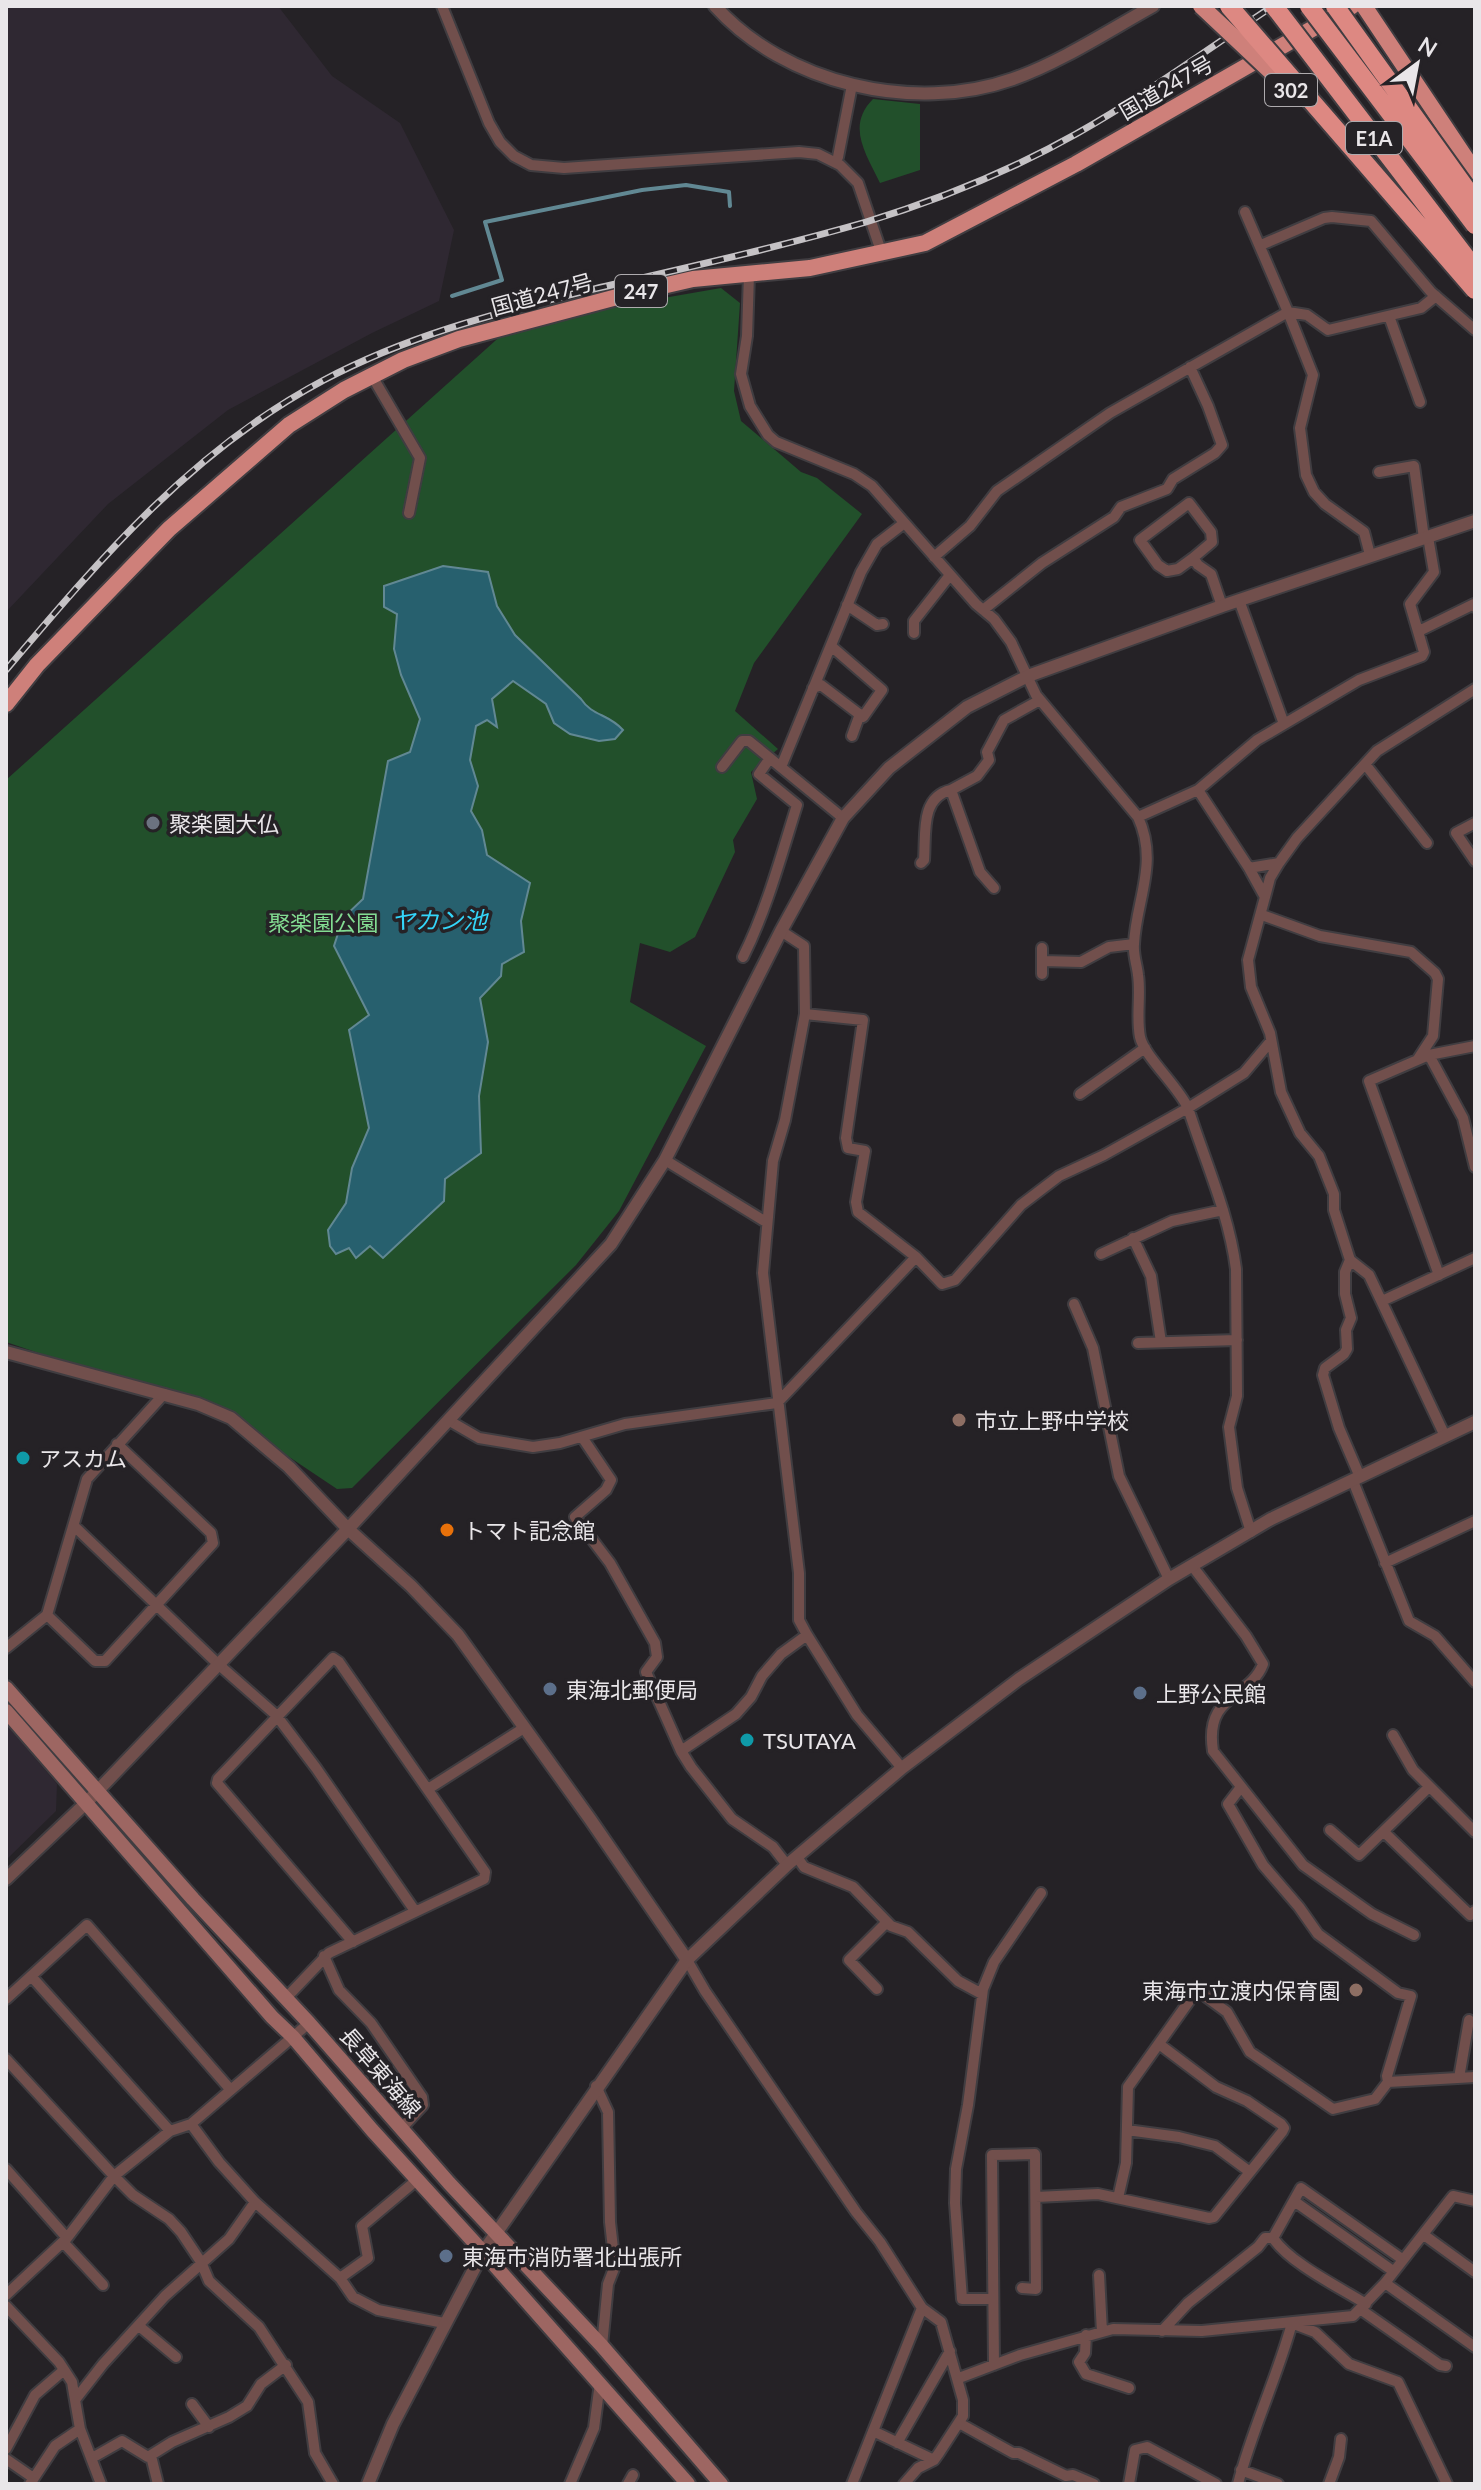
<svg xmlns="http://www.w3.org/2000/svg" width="1481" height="2490" viewBox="0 0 1481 2490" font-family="Lato,'Noto Sans JP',sans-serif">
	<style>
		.built { fill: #2f2832 }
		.green { fill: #22502b }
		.water { fill: #27606e; stroke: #618893; stroke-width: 2 }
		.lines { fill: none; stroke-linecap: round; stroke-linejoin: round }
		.stream { stroke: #618893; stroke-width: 4 }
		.minor-casing { stroke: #403d41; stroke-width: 14 }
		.tertiary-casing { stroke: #403d41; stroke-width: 16 }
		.secondary-casing { stroke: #403d41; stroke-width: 18 }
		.trunk-casing { stroke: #403d41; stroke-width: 20 }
		.minor { stroke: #714f4c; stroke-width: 10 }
		.tertiary { stroke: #714f4c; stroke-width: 12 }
		.secondary { stroke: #9d6662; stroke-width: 14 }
		.trunk { stroke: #ce807a; stroke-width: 16 }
		.rail-casing { stroke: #c5c2c5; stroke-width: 7 }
		.rail { stroke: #252226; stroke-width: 4; stroke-dasharray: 12; stroke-linecap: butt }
		.trunk-bridge-casing { stroke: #403d41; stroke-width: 20; stroke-linecap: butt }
		.motorway-bridge-casing { stroke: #403d41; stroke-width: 22; stroke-linecap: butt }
		.trunk-bridge { stroke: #ce807a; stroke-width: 16 }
		.motorway-bridge { stroke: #dd8882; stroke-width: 18 }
		.worship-dot { fill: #6b7280; stroke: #252226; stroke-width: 3 }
		.education-dot { fill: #8d6e63; stroke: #252226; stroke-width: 3 }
		.culture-dot { fill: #0f9aa8; stroke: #252226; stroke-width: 3 }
		.food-dot { fill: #e8710a; stroke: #252226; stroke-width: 3 }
		.service-dot { fill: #5c6f8a; stroke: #252226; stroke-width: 3 }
		.labels { text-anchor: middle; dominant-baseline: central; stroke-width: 7; stroke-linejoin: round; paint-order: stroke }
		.shield { fill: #252226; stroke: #aeabae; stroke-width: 2 }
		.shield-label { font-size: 20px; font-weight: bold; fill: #e9e6e9 }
		.street-label { font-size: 22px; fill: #e9e6e9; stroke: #252226 }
		.poi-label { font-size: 22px; fill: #e9e6e9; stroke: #252226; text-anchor: start }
		.park-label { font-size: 22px; fill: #83dc92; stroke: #252226 }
		.water-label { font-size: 24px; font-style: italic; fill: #34d6fa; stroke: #252226 }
	</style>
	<rect width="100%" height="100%" fill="#252226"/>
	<path class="built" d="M6,6h272l54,70 68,47 54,107 -15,71 -67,32 -144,77 -120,94 -102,108z
		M6,1724l51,60 -1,27 -50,49z"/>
	<path class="green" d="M873,99l47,5v66l-40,13c-14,-29 -34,-57 -7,-84z
		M721,288l19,15 -6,88 7,30 60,51 16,6 45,36 -108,149 -19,48 43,38 -27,23 6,27 -24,41 2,12 -40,85 -25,15 -30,-9 -10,59 76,44 -87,165 -43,54 -224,223 -15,1 -106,-71 -225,-76v-562l508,-456z"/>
	<path class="water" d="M443,566l45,6 9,34 18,29 66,64c11,17 28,15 42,31l-8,9 -16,2 -29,-7 -16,-11 -8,-19 -33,-23 -21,18 5,28 -10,-7 -11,6 -6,34 8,26 -7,25 11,19 5,25 43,28 -9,38 3,31 -22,12 -1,12 -21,22 8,44 -9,54 2,57 -36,26 -1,22 -61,57 -13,-12 -14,12 -7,-10 -13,6 -6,-8 -2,-16 18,-27 6,-35 17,-40 -20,-98 20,-15 -35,-69 9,-28 20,-19 25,-138 22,-9 10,-33 -19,-44 -7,-26 3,-35 -13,-7v-21z"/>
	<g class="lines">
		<path class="stream" d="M452,296l50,-16 -17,-58 157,-32 44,-5 43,7 1,14"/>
		<g class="minor-casing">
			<path id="minor" d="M442,6l47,117 11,19 14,14 17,9 33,3 235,-16 19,2 22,11 18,18 24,71
				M834,162l4,-5 14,-72
				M1245,212l43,100 19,3 21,15 93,-22 15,-12
				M1261,245l63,-27 8,-1 39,4 60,71 44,38
				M749,274l-2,62 -6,38 9,32 18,29 8,7 78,32 18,12 104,118 18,15 17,23 25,53 102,122c21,46 -2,83 -4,127 -1,11 3,21 4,31 3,20 -2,42 2,62 4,19 38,49 48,71 17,53 41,106 48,161l1,127 -8,31 8,61 14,44
				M1389,316l31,86
				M372,376l48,82 -11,55
				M1379,472l35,-6 10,72
				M934,557l36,-31 27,-35 113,-78 178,-101 25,63 -13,53 6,47 8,17 11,12 39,28 6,23
				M1193,558l19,-16 -1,-10 -22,-29 -49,37 18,25 9,6 11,-2 15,-11 5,7 13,9 11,32
				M1239,600l45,124
				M847,605l30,20 6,-1
				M983,610l59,-47 72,-46 7,-10 46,-18 6,-10 42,-26 7,-8 -14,-39 -18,-39
				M1419,631l55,-27 1,3
				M914,633v-12l36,-46
				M813,688l8,-3 42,32 19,-27 -51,-44
				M852,736l8,-22
				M1365,764l62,79
				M722,767l20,-26h7l94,77
				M781,767l80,-195 16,-28 26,-20
				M1198,790l51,78 16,29 -17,63 3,27 19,46 11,59 19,41 19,23 15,38v16l16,50 19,15 76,161
				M1138,817l60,-27 59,-50 102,-60 63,-24 2,-4 -14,-48 24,-32 -6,-35
				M1475,823l-19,10 19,28
				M921,863l3,-3c2,-26 -4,-63 27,-70
				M1249,868l30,-5 18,-25 80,-87 98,-62
				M994,888l-14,-16 -29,-82 26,-14 12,-16 -2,-8 17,-32 36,-20
				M1265,897l5,-19 9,-15
				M1262,915l58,21 91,16 24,21 3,6 -5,57 -15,23
				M781,931l23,15 1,68 -20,106 -12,41 -10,112 36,300v47l8,15 50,80 45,53
				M1042,948v26
				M743,957c24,-48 38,-101 54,-152l-38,-31 11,-16
				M1043,961l38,1 28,-15 25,-3
				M805,1014l58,6 -17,118 2,10 17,3 -9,51 2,10 58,45 26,27 13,-4 66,-75 38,-29 45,-21 84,-47 56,-35 27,-32
				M1429,1055l46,-9
				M1080,1094l65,-46
				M665,1160l101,62
				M1133,1238l18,38 10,66
				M1101,1254l71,-33 51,-11
				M1350,1260l-5,12v22l6,24 -5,12 1,19 -3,5 -19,14 -2,7 16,53 21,49
				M1439,1275l-70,-194 60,-26 34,63 12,49
				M1382,1301l93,-43
				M1074,1304l19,44 26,128 50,103
				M1138,1343l99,-3
				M448,1420l31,18 54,9 27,-4 65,-19 152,-21 139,-146
				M582,1437l29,43 -5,10 -31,27 35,46 45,80 2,14 -11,15 35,79 10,16 41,52 41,28 14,18
				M1353,1481l56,140 26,15 40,46
				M74,1526l144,138 58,51 40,53 99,143
				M1385,1563l90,-42
				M1193,1567l53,69 17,28c-13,35 -59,29 -50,87l90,114 69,49 42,21
				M47,1615l48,46h10l108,-118 -2,-10 -94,-89
				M6,1648l41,-33 40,-136 77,-85
				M1393,1735l20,35 62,62
				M681,1751l55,-37 15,-17 11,-21 19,-22 26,-19
				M428,1789l96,-61
				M1330,1830l29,25 70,-68
				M1384,1832l86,83 5,-4
				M797,1857l7,10 49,20 38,39 17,6 50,49 24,13
				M324,1956l15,34 32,33 51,74 1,8 -22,24
				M687,1960l18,31 151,221 24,30 42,66 19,14 22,78v16l-24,37 -5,7 -16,8 -14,16
				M31,1976l139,155
				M877,1989l-28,-29 38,-38
				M286,1998l43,-45 155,-74 1,-7 -146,-210 -6,-4 -115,121 -1,4 136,159
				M6,1999l81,-74 143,164
				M6,2059l108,117 19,19 36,24 12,13 20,30 8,19 50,46 49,75 7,51 18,31
				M1459,2078l10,-58
				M1388,2082l87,-5
				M596,2086l12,26 2,110 5,44 -7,18 -6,62
				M191,2124l28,38 36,40 85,76 13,19 25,13 66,13
				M1127,2130l52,7 36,9 35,26
				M6,2169l61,69
				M1036,2197l62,-3 111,24 5,-1 68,-85 2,-4 -3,-4 -34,-23 -31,-14 -57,-43
				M1118,2198l8,-35 2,-76 69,-97 30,22 23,40 83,57 42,-10 13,-17 -1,-6 24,-80 -13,-3 -80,-59 -19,-27 -36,-42 -35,-61 13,-17
				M1294,2201l99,70
				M1424,2235l51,37
				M1273,2238c18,26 66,49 93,66
				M63,2242l40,43
				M1099,2275l3,57
				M340,2278l28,-20 -6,-32 56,-47
				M1385,2283l90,64
				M6,2295l61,-57 47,-62 56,-45 21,-7 118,-101
				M992,2299h-30l-7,-96 1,-34 12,-64 15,-116 11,-27 47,-69
				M6,2306l53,56 13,20 3,18
				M1360,2309l80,56 6,1
				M1294,2324l21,8 34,32 49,18 49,102
				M139,2326l37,31
				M1162,2331l26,-28 70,-56 7,-9h8l28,-50 101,71
				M1086,2335l-1,18 -6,9 7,12 43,14
				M994,2365l-2,-210 43,-1 1,135 -14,-1
				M959,2378l61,-23 93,-26 89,2 151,-15 32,-33 68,-87 22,5
				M192,2404l17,23
				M959,2423l54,30h6l47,23 7,-1 21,9
				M873,2431l61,29
				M897,2443l53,-92
				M6,2449l29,-54 29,-25
				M151,2456l7,28
				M92,2458l30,-17 26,16 24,-15 57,-25 18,-11 14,-22 25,-19
				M6,2459l26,18
				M1241,2470l37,14
				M30,2484l25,-38 25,-17
				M101,2484l-21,-55 -5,-29 28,-36 62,-68 64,-57 26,-37
				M570,2484l24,-56 6,-45
				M628,2484l5,-9
				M852,2484l70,-176
				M1129,2484l6,-34 12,-3 69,37
				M1238,2484c14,-55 39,-106 54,-161
				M1329,2484l10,-27 2,-18"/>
		</g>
		<g class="tertiary-casing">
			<path id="tertiary" d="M715,6c70,78 199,108 298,73 48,-17 95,-48 140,-73
				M6,1352l192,52 33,14 58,49 59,62 63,57 47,49 132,184 97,141
				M6,1879l81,-77 261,-273 263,-285 54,-84 116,-229 62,-113 46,-50 78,-61 61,-31 194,-70 253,-85
				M368,2484l25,-60 90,-172 204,-292 100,-95 115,-97 117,-89 150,-100 102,-60 204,-97"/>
		</g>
		<g class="secondary-casing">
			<path id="secondary" d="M6,1688l187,211 116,124 140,160 153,163 119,138
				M6,1711l266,306 21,20 79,93 111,122 205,232"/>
		</g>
		<g class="trunk-casing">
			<path id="trunk" d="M1364,6l111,166
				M6,704l31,-39 132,-136 120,-104 55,-35 59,-30 56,-21 173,-46 61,-14 117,-11 115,-25 151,-79 276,-158"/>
		</g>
		<use href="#minor" class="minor"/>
		<use href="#tertiary" class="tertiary"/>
		<use href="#secondary" class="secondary"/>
		<use href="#trunk" class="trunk"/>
		<g class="rail-casing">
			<path id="rail" d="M6,670c95,-112 186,-220 318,-290 81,-43 168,-66 257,-88 95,-22 191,-43 285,-70 72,-22 144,-51 210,-88 68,-38 132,-85 197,-128"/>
		</g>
		<use href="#rail" class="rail"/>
		<g class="trunk-bridge-casing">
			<path id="trunk-bridge" d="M1201,6l99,93"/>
		</g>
		<g class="motorway-bridge-casing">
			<path id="motorway-bridge" d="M1229,6l246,284
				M1274,6l201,263
				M1309,6l166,219
				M1335,6l140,195"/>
		</g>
		<use href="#trunk-bridge" class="trunk-bridge"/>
		<use href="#motorway-bridge" class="motorway-bridge"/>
	</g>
	<circle class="worship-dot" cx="153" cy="823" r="8"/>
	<g class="education-dot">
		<circle cx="959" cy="1420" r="8"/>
		<circle cx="1356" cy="1990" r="8"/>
	</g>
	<g class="culture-dot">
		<circle cx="23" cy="1458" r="8"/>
		<circle cx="747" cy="1740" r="8"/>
	</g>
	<circle class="food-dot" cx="447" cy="1530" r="8"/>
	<g class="service-dot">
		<circle cx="550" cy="1689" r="8"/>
		<circle cx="1140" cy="1693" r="8"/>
		<circle cx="446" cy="2256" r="8"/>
	</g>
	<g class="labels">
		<g class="shield">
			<rect x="1265" y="74" width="52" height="32" rx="6"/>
			<rect x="1346" y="122" width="56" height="32" rx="6"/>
			<rect x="615" y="275" width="52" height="32" rx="6"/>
		</g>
		<g class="shield-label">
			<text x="1291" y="90">302</text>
			<text x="1374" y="138">E1A</text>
			<text x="641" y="291">247</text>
		</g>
		<g class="street-label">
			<text transform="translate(1166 87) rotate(-30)">国道247号</text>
			<text transform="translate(542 294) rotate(-15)">国道247号</text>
			<text transform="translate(381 2072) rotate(49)">長草東海線</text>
		</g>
		<g class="poi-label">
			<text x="169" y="823">聚楽園大仏</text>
			<text x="975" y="1420">市立上野中学校</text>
			<text x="39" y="1458">アスカム</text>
			<text x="463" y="1530">トマト記念館</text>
			<text x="566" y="1689">東海北郵便局</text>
			<text x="1156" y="1693">上野公民館</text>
			<text x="763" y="1740">TSUTAYA</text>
			<text x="1340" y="1990" text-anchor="end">東海市立渡内保育園</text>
			<text x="462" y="2256">東海市消防署北出張所</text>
		</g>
		<g class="park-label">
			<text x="323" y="922">聚楽園公園</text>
		</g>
		<g class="water-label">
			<text x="439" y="919">ヤカン池</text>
		</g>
	</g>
	<rect width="1481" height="2490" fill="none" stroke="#e9e6e9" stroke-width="16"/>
	<g transform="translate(1417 64) rotate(32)" stroke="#252226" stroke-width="6" paint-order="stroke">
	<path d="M0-6L14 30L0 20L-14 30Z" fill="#e9e6e9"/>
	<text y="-12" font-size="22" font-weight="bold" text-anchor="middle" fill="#e9e6e9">N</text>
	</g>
</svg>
